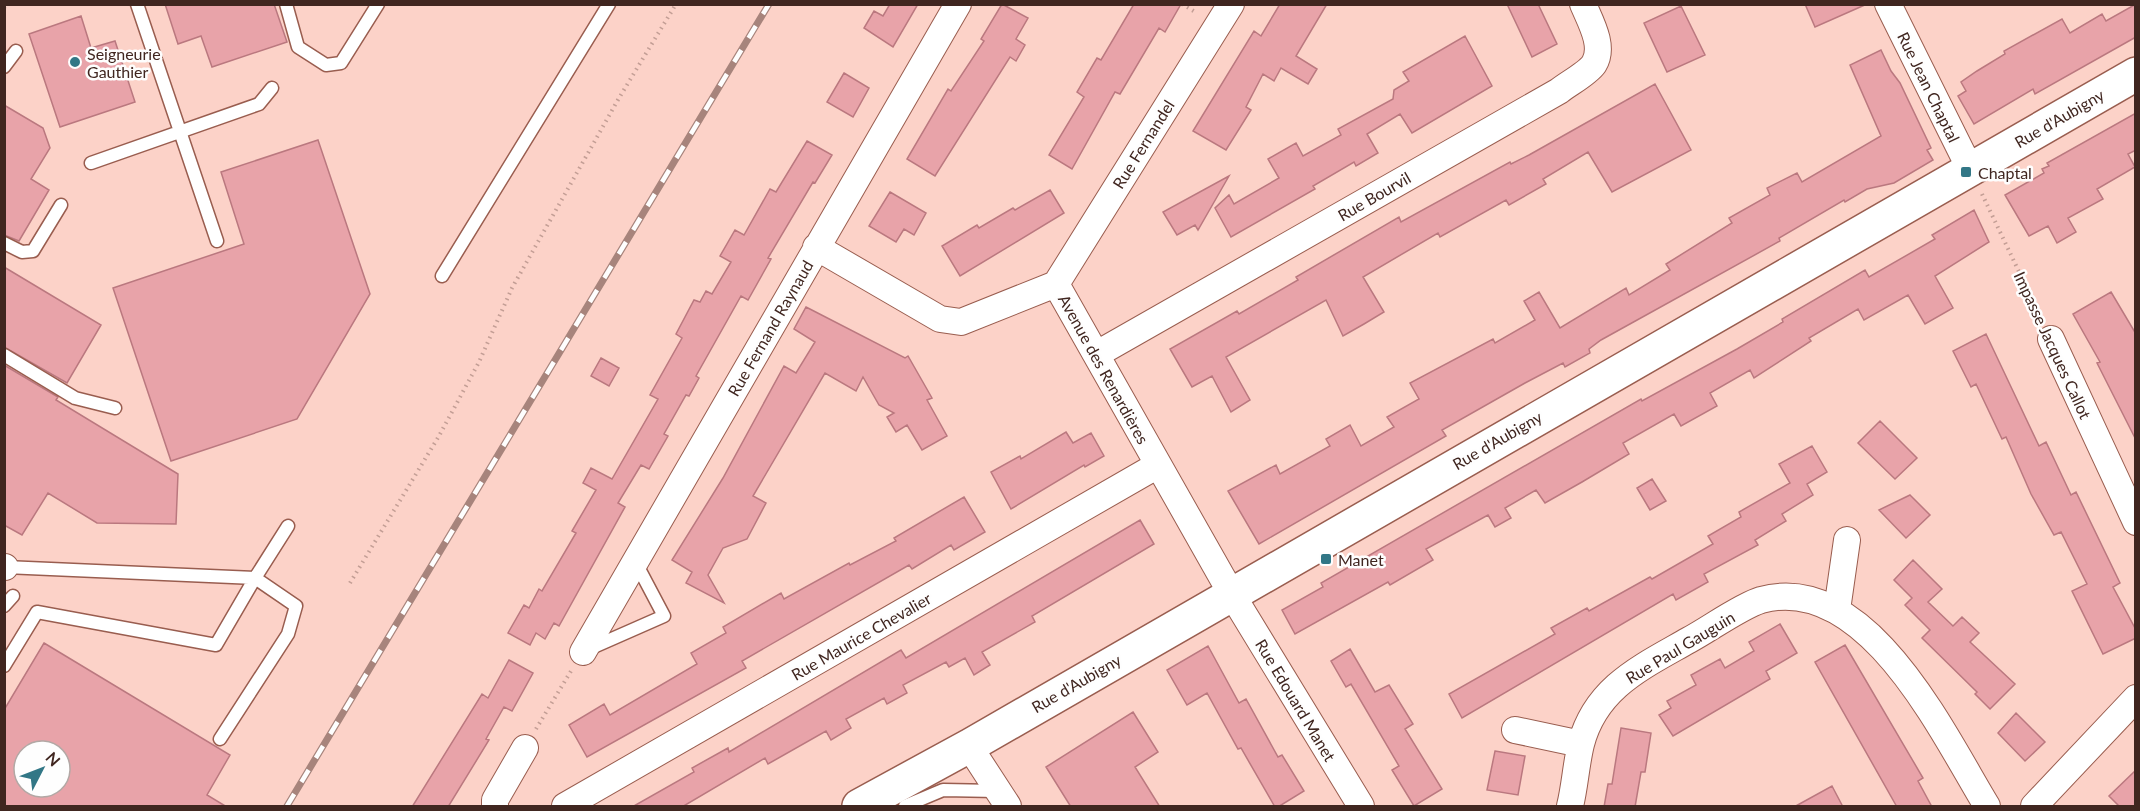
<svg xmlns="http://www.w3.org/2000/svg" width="2140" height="811" viewBox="0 0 2140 811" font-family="Lato,sans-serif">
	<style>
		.building { fill: #e8a3a9; stroke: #ba787f; stroke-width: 1.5; fill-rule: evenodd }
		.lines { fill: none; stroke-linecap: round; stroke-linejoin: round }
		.lane-casing { stroke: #995d4f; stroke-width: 15 }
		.street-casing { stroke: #995d4f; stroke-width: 28 }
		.secondary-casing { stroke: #995d4f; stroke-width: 36 }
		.path { stroke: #c39e95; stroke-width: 4; stroke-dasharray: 1.5 4.5; stroke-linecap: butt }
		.lane { stroke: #fff; stroke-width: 12 }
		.street { stroke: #fff; stroke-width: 26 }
		.secondary { stroke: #fff; stroke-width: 33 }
		.rail-casing { stroke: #a7847c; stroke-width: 7 }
		.rail { stroke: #fefefe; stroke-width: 4.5; stroke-dasharray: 14; stroke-linecap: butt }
		.poi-dot { fill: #327786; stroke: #fefefe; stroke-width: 2 }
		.labels { text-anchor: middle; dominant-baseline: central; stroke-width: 5; stroke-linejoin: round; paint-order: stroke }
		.poi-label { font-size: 16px; fill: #402620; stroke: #fefefe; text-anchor: start }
		.street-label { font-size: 16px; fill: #402620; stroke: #fefefe }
	</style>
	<rect width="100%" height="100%" fill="#fcd2c8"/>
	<path class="building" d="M165,4h109l13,38 -75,25 -11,-31 -23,8z
		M890,4h28l-25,43 -29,-19 10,-17 9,5z
		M1002,4l26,14 -12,21 9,6 -9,16 -6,-4 -75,119 -28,-17 41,-70 3,2 33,-50 -3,-2z
		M1134,4h47l-16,28 -6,-4 -39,66 -5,-2 -43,77 -23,-14 35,-58 -7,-5 20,-34 4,2z
		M1280,4h47l-31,52 21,13 -9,15 -27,-16 -7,13 -11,-7 -17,33 5,3 -25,40 -33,-19 61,-100 7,5z
		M1507,4h31l19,40 -25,13z
		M1805,4h62l-52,23z
		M2136,4v33l-101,57 -2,-5 -59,35 -16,-28 8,-5 -5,-9 16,-11 28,-17 -1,-3 58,-32 8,14 32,-19 4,7z
		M1681,6l24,49 -38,17 -23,-49z
		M81,16l10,32 24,-7 20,61 -75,25 -31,-93z
		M1465,36l27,50 -80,47 -12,-19 -33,20 11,19 -22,13 -2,-4 -41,24 2,3 -84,48 -16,-29 14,-13 5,9 45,-26 -11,-19 28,-16 7,13 38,-21 -3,-6 55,-30 1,-9 15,-9 -6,-9z
		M1881,50l10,21 9,12 31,65 -4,2 6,10 -39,23 -27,6 -22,13 -1,-2 -65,38 1,3 -179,99 -12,9 1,4 -25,14 -2,-4 -38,20 -83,47 4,6 -187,108 -31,-53 48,-26 4,9 50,-28 -4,-7 24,-14 11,21 33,-19 -7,-10 32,-18 -9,-16 83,-44 2,4 40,-23 -11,-19 15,-9 21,36 66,-40 3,7 41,-25 -4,-6 66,-41 -3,-5 41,-23 -3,-7 30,-15 5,9 79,-46 -31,-71z
		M844,73l25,15 -16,29 -26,-15z
		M1655,84l36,66 -79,42 -24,-40 -45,27 3,5 -37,21 -3,-5 -66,37 -2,-4 -75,44 21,35 -20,12 -21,12 -17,-36 -100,57 24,43 -19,12 -19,-36 -20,11 -22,-38 67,-38 2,3 59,-34 -2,-3 103,-60 2,5 109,-60 1,2 18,-9z
		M4,105l39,23 7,20 -19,31 18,11 -30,51 -15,-6z
		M2136,113v37l-8,4 7,13 -38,22 6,10 -35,19 8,14 -19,11 -9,-17 -19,10 -24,-41 39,-22 -2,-4 7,-3 -2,-3z
		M318,140l52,154 -73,125 -126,42 -58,-173 131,-44 -23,-72z
		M807,141l25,14 -17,28 -2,-1 -45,76 3,1 -23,41 -7,-4 -45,80 3,2 -10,18 -3,-1 -22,39 4,2 -19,33 -8,-4 -23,38 7,4 -66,119 -5,-3 -9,16 -9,-6 -6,12 -22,-12 16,-28 5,3 10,-19 3,2 34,-58 -4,-2 24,-41 -13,-7 8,-15 21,11 46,-80 -8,-4 32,-57 -6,-4 18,-34 6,2 6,-11 6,3 19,-32 -11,-6 15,-26 9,5 26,-46 6,3z
		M1229,176l-31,54 -3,-5 -18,10 -14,-23z
		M1050,190l14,23 -104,63 -18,-30 35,-21 2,3 34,-20 2,2z
		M890,192l36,21 -12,22 -10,-6 -8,13 -27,-16z
		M1974,210l15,32 -54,34 18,32 -28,16 -17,-29 -44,25 -6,-11 -49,29 2,3 -57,37 -4,-8 -40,23 7,13 -36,20 -7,-12 -51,29 6,11 -47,28 -37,21 -9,-13 -31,18 6,10 -16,9 -7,-12 -62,34 7,11 -43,25 -2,-3 -93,52 -13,-24 41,-23 -2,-4 320,-184 1,2 95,-52 46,-27 -1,-3 83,-49 4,7 66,-38 -3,-4z
		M4,267l97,58 -34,58 -63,-36z
		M2111,292l25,42v106l-39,-77 3,-1 -27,-48z
		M806,307l99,51 3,-2 24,42 -5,2 20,36 -25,14 -15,-25 -11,7 -9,-15 7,-4 -15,-8 -16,-28 -7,14 -31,-18 -72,123 13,7 -19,36 -24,9 -15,27 16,28 -38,-20 6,-11 -20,-12 51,-82 61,-112 12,7 19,-31 -21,-13z
		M1986,334l53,112 7,-4 25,53 5,-3 44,91 -7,4 23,43v8l-33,16 -31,-63 15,-7 -26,-52 -7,3 -23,-41 -25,-57 -4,2 -26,-55 -5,3 -18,-36z
		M601,358l18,10 -10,18 -18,-10z
		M4,365l54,32 -2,3 122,74 -2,50 -79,-1 -49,-30 -26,42 -18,-10z
		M1880,421l37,37 -22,21 -37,-36z
		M1066,432l7,11 18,-10 13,23 -19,11 -1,-2 -73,44 -20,-37 29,-16 1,3z
		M1812,446l15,26 -20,12 6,11 -31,19 4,7 -31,19 3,5 -54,29 4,8 -32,18 -3,-6 -211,124 -13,-24 106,-60 -4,-6 36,-20 2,3 61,-34 2,2 61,-35 -5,-8 33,-19 -2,-5 51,-29 -11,-19z
		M1652,479l14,22 -16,9 -13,-22z
		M1910,495l20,20 -24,23 -27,-28z
		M964,497l21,35 -31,18 -3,-5 -39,24 -3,-4 -167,96 4,7 -159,89 -18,-32 35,-21 6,11 87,-51 -6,-11 35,-20 -3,-6 58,-34 3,6 65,-36 1,2 46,-24 -2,-3z
		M1140,520l14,24 -122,72 3,6 -53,30 8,13 -16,10 -9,-17 -16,9 -3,-5 -43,23 4,8 -20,11 -3,-6 -38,21 5,9 -20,12 -5,-9 -58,33 -3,-6 -83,49h-50l62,-35 -2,-4 36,-20 1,4 172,-102 5,8z
		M1913,560l29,29 -14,13 25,24 9,-9 17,16 -9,9 45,42 -25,25 -15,-15 2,-2 -55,-54 8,-8 -25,-25 7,-7 -18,-18z
		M1780,624l17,29 -31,18 4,8 -97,57 -14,-21 12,-7 -4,-7 29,-16 -5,-10 29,-16 5,9 29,-17 -5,-9z
		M44,643l186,112 -23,40 20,12h-223v-97zM24,751h36v36h-36z
		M1845,645l78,133 -5,3 14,26h-35l-82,-145z
		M1208,646l31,57 7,-4 32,58 4,-2 22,36 -26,16h-3l-34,-59 -3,1 -31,-56 -20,12 -20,-35z
		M1350,649l25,43 14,-7 24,39 -8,5 37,60 -28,17 -22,-36 7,-4 -48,-82 -5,3 -15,-26z
		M509,660l24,13 -21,38 -8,-4 -18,32 3,1 -41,67h-36l70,-113 6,4z
		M1133,712l25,40 -23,15 25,40h-89l-25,-40z
		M2016,713l29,29 -20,19 -27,-28z
		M1621,728l30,5 -6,39h-4l-6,35h-31l4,-23h4z
		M1495,751l30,5 -7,39 -31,-5z
		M2136,770v37h-16l-11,-11z
		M1832,786l11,21h-49z"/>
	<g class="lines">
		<g class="lane-casing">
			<path id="lane" d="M137,4l80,237
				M286,4l12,43 28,18 15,-2 37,-59
				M4,67l12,-16
				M91,163l168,-59 13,-16
				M4,243l18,9 11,-1 28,-46
				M442,276l167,-272
				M4,355l71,43 40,10
				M5,567l250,11 33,-52
				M4,606l9,-10
				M589,649l75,-33 -28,-53
				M4,666l33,-54 179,33 39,-67 41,28 -8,28 -68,105
				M905,806l38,-16 54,1"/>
		</g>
		<g class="street-casing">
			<path id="street" d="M1888,4l82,165
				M816,247l124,72 21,3 95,-38 175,309 130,213
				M1056,284l175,-280
				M2051,339l85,183
				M1097,354l462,-263c10,-8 28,-17 35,-27 11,-18 -4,-43 -11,-60
				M4,567h1
				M1837,610l10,-70
				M583,652l375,-648
				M1515,730l66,14
				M969,746l39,60
				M495,806v-6l30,-52
				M565,806l593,-341
				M1570,806c5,-20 6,-42 11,-62 15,-57 61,-77 108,-104 19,-10 52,-34 72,-40 106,-29 182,134 226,206
				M2034,806l102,-108"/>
		</g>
		<g class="secondary-casing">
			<path id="secondary" d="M859,806l110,-60 1167,-672"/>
		</g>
		<path class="path" d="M1182,4l15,9
			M4,8l2,-4
			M1982,194l60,126
			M350,583l89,-147 40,-74 33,-74 107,-190 57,-94
			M536,729l35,-58"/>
		<use href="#lane" class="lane"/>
		<use href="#street" class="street"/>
		<use href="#secondary" class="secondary"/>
		<g class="rail-casing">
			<path id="rail" d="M287,806l482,-802"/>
		</g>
		<use href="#rail" class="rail"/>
	</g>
	<g class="poi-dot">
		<circle cx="75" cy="62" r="6"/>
		<rect x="1960" y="166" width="12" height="12" rx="3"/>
		<rect x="1320" y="553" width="12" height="12" rx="3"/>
	</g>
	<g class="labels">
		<g class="poi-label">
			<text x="87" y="53">Seigneurie<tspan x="87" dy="18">Gauthier</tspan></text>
			<text x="1978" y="172">Chaptal</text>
			<text x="1338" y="559">Manet</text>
		</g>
		<g class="street-label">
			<text transform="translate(1929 87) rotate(64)">Rue Jean Chaptal</text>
			<text transform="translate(2059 118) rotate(-30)">Rue d'Aubigny</text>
			<text transform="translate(1143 144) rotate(-58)">Rue Fernandel</text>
			<text transform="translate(1374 196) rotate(-30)">Rue Bourvil</text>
			<text transform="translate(770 328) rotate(-60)">Rue Fernand Raynaud</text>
			<text transform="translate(2053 345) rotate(65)">Impasse Jacques Callot</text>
			<text transform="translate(1104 369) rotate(61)">Avenue des Renardières</text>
			<text transform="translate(1497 440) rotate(-30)">Rue d'Aubigny</text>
			<text transform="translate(861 636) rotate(-30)">Rue Maurice Chevalier</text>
			<text transform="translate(1680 647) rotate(-31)">Rue Paul Gauguin</text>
			<text transform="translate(1076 683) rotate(-30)">Rue d'Aubigny</text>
			<text transform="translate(1296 700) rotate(59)">Rue Edouard Manet</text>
		</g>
	</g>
	<rect width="2140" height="811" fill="none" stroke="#402620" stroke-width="12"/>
	<g transform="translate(42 769) rotate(48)"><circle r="28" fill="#fefefe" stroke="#b2a8a5" stroke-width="1.5"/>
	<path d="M0-4.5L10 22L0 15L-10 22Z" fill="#327786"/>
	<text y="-9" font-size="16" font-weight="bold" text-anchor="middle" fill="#402620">N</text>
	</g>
</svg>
